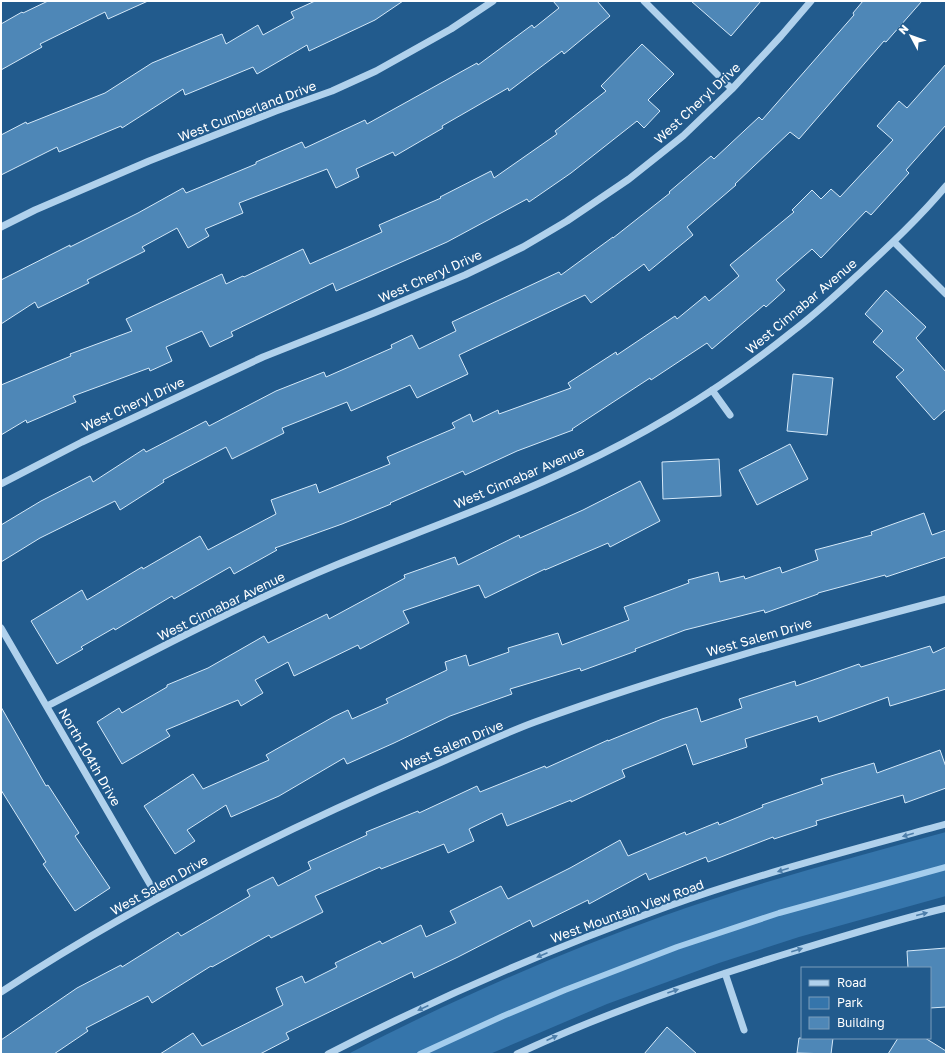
<svg xmlns="http://www.w3.org/2000/svg" width="947" height="1055" viewBox="0 0 947 1055" font-family="'Golos Text',sans-serif">
	<style>
		.green { fill: #3575ab }
		.lines { fill: none; stroke-linecap: round; stroke-linejoin: round }
		.stream { stroke: #a4cded; stroke-width: 6 }
		.building { fill: #4e87b7; stroke: #d5e9f9 }
		.minor { stroke: #b0d1ec; stroke-width: 7 }
		.oneway { fill: #4d7eaa }
		.labels { text-anchor: middle; dominant-baseline: central; stroke-width: 4; stroke-linejoin: round; paint-order: stroke }
		.street-label { font-size: 13px; fill: #fff; stroke: #225b8d }
	</style>
	<rect width="100%" height="100%" fill="#225b8d"/>
	<path class="green" d="M946,832v64l-147,41 -80,26 -112,41 -117,50h-142c102,-53 207,-99 315,-138 92,-33 188,-58 283,-84z"/>
	<g class="lines">
		<path class="stream" d="M420,1054l83,-38 62,-26 112,-43 102,-34 167,-46"/>
	</g>
	<path class="building" d="M48,1h100l-40,18 -3,-7 -65,32 2,3 -41,23v-46l21,-12 1,1z
		M315,1h88l-28,19 -66,31 -2,-6 -50,29 -4,-7 -68,28 -2,-6 -61,39 -1,-2 -62,26 -2,-5 -56,28v-40l25,-13 1,2 78,-31 47,-30 70,-29 4,10 32,-19 5,10 31,-17 -3,-6z
		M553,1h44l13,15 -46,38 -2,-3 -53,40 -1,-3 -66,38 1,2 -48,28 -2,-4 -37,17 3,8 -23,11 -9,-19 -88,34 4,10 -38,16 4,7 -21,12 -11,-20 -35,19 3,4 -58,29 2,3 -51,25 -3,-6 -34,22v-44l69,-35v2l68,-34 45,-25 3,5 70,-29v-2l46,-20 3,6 60,-28 2,4 110,-61 1,2 54,-40 2,3 25,-20z
		M691,1h70l-30,35z
		M863,1h59l-36,41 -2,-1 -85,98 -9,-7 -55,52 1,1 -49,42 6,8 -44,36 -5,-7 -53,39 -6,-8 -126,60 9,19 -51,24 -7,-13 -59,26 -4,-9 -65,26 2,5 -52,26 -6,-12 -63,33 1,2 -44,28 -5,-9 -75,37 -39,24v-37l40,-24 49,-25 3,6 51,-33 2,3 60,-31 3,5 67,-35 48,-19 2,5 66,-29 -1,-3 21,-10 7,14 37,-18 -4,-9 107,-50 2,3 52,-38v1l57,-45 -1,-1 42,-36 3,3 45,-42 3,3 92,-105 -1,-2z
		M642,44l32,30 -26,26 12,11 -16,17 -7,-7 -66,52 -42,29 -2,-3 -80,43 -111,49 -3,-8 -102,49 2,4 -23,11 -8,-16 -36,16 6,14 -22,10 -1,-3 -76,28 3,6 -49,21 -1,-3 -25,15v-50l70,-29 -1,-2 62,-23 -6,-12 96,-45 4,10 17,-8 1,1 59,-28 7,15 72,-32 -3,-7 62,-27 -1,-1 51,-26 3,7 63,-44 -2,-3 51,-40 -5,-5z
		M946,64v61l-40,45 3,3 -38,42 -5,-4 -45,47 -9,-9 -36,31 9,10 -19,17 -2,-2 -52,44 -5,-6 -56,37 -1,-2 -78,51 1,1 -56,21 -52,24 -2,-4 -73,32 1,1 -49,20 -67,24 2,2 -43,24 -4,-7 -56,32 -2,-3 -57,34 -1,-2 -33,19 2,2 -26,15 -26,-43 51,-31 5,10 55,-33 1,2 57,-33 8,14 68,-36 -5,-14 45,-16 3,9 71,-29 -3,-7 68,-29 -3,-5 18,-9 3,8 25,-12 1,4 72,-26 -3,-5 48,-31 1,3 58,-39 2,3 28,-23 4,5 30,-25 -9,-11 64,-53 -2,-2 20,-20 9,9 10,-10 9,8 53,-57 -16,-14 22,-25 8,7z
		M886,290l40,37 -10,11 30,34v37l-12,11 -38,-43 8,-7 -31,-28 10,-11 -18,-17z
		M793,374l40,4 -6,57 -40,-4z
		M790,444l18,35 -51,26 -18,-35z
		M719,459l2,37 -58,3 -1,-37z
		M640,481l20,40 -50,26 -2,-4 -63,27v-1l-60,29 -6,-13 -76,26 6,12 -49,26 -2,-4 -64,31 -6,-14 -33,18 8,13 -22,13 -3,-6 -72,30 4,6 -48,28 -25,-42 22,-14 3,5 45,-26v-2l41,-17 56,-32 4,7 59,-29 2,5 76,-41 -1,-3 51,-18 3,8 61,-30 1,3 63,-28z
		M924,513l8,22 14,-5v27l-60,20 -1,-2 -67,18v1l-53,19 -1,-3 -79,20 -50,19 1,2 -55,20 -1,-3 -70,21 2,5 -62,22 -56,27 -47,21 -3,-6 -65,38 -48,21 -5,-12 -39,25 8,11 -20,13 -31,-48 49,-32 10,15 66,-29 -3,-5 67,-38 15,-7 4,9 36,-16 -2,-4 61,-29 -2,-8 21,-7 3,11 40,-14 -1,-4 50,-15 4,12 67,-25 -5,-13 65,-24 -1,-3 30,-8 2,10 24,-6 1,3 35,-12 2,6 36,-13 -3,-10 57,-15 -1,-3z
		M930,646l3,7 13,-6v42l-56,17 -2,-9 -69,25 -2,-6 -72,23 2,8 -54,18 -7,-21 -64,26 3,7 -54,25v-2l-64,26 -5,-13 -33,16 5,12 -26,12 -4,-9 -63,25 -1,-2 -65,29 8,16 -52,26 -2,-3 -57,32 -1,-1 -59,37 -4,-7 -62,32 2,3 -34,23h-53v-14l76,-52 44,-23 1,2 56,-35 3,4 69,-40 -3,-6 26,-13 5,9 33,-17 -3,-7 59,-27 -1,-3 52,-21 1,2 58,-27 3,6 65,-26 1,2 62,-28v1l54,-22 35,-11 4,14 41,-14 -3,-9 56,-18 1,5 63,-22 2,3z
		M1,707l45,79 2,-1 31,48 -4,3 35,52 -35,23 -32,-47 3,-2 -45,-72z
		M940,750l6,17v21l-41,15 -2,-8 -87,26 1,4 -43,14 -1,-2 -65,25 -2,-5 -57,23 -3,-7 -57,31 -1,-4 -55,27 -3,-7 -72,37 -44,21 -2,-6 -126,61 3,6 -29,15h-100l33,-21 9,13 81,-41 -7,-17 26,-12 3,7 32,-16 -2,-4 45,-22 2,3 39,-19 5,12 30,-14 -6,-12 51,-25 7,13 62,-31 50,-28 8,16 57,-24 1,3 32,-13 1,3 44,-18 -1,-2 61,-21 -2,-5 53,-16 3,10z
		M946,948v59l-16,1v-40h-22l-1,-17z
		M667,1027l30,27h-53z
		M799,1038h34l-2,16 -34,-1z
		M898,1038h27l21,13v3h-58z"/>
	<g class="lines">
		<path class="minor" d="M644,1l88,88
			M1,227l34,-17 114,-49 127,-50 56,-20 44,-20 75,-42 42,-28
			M894,242l52,52
			M712,390l18,25
			M1,484l81,-42 181,-85 111,-44 91,-38 58,-28 44,-26 62,-42 54,-43 49,-47 49,-53 30,-35
			M1,628l157,270
			M47,706c95,-49 190,-100 289,-141 79,-32 161,-61 239,-98 77,-36 151,-82 218,-136 24,-18 46,-39 68,-59 29,-27 59,-55 85,-86
			M725,973l19,57
			M1,992c133,-87 275,-159 420,-221 38,-16 76,-35 114,-49 135,-49 273,-87 411,-123
			M328,1054c109,-56 222,-105 338,-147 92,-33 186,-57 280,-83
			M517,1054c90,-42 183,-74 278,-103 50,-15 100,-31 151,-43"/>
	</g>
	<defs><path id="oneway-solid" d="M-6-.8H1V-3.2L6.5 0L1 3.2V.8H-6Z"/></defs>
	<g class="oneway">
		<use href="#oneway-solid" transform="translate(908 835) rotate(164)"/>
		<use href="#oneway-solid" transform="translate(783 870) rotate(163)"/>
		<use href="#oneway-solid" transform="translate(922 914) rotate(-14)"/>
		<use href="#oneway-solid" transform="translate(797 950) rotate(-17)"/>
		<use href="#oneway-solid" transform="translate(542 955) rotate(157)"/>
		<use href="#oneway-solid" transform="translate(673 991) rotate(-19)"/>
		<use href="#oneway-solid" transform="translate(423 1008) rotate(155)"/>
		<use href="#oneway-solid" transform="translate(552 1038) rotate(-24)"/>
	</g>
	<g class="labels">
		<g class="street-label">
			<text transform="translate(697 103) rotate(-43)">West Cheryl Drive</text>
			<text transform="translate(247 111) rotate(-21)">West Cumberland Drive</text>
			<text transform="translate(430 276) rotate(-24)">West Cheryl Drive</text>
			<text transform="translate(801 306) rotate(-40)">West Cinnabar Avenue</text>
			<text transform="translate(133 404) rotate(-25)">West Cheryl Drive</text>
			<text transform="translate(519 477) rotate(-23)">West Cinnabar Avenue</text>
			<text transform="translate(221 606) rotate(-26)">West Cinnabar Avenue</text>
			<text transform="translate(759 637) rotate(-16)">West Salem Drive</text>
			<text transform="translate(452 745) rotate(-23)">West Salem Drive</text>
			<text transform="translate(90 757) rotate(60)">North 104th Drive</text>
			<text transform="translate(159 885) rotate(-29)">West Salem Drive</text>
			<text transform="translate(627 911) rotate(-20)">West Mountain View Road</text>
		</g>
	</g>
	<rect width="947" height="1055" fill="none" stroke="#ffffff" stroke-width="4"/>
	<rect x="801" y="967" width="130" height="72" fill="#225b8d" stroke="#7a9dbb"/>
	<rect x="809" y="980" width="20" height="6" fill="#b0d1ec" stroke="#7a9dbb"/>
	<text x="837" y="987" font-size="12" fill="#ffffff">Road</text>
	<rect x="809" y="997" width="20" height="12" fill="#3575ab" stroke="#7a9dbb"/>
	<text x="837" y="1007" font-size="12" fill="#ffffff">Park</text>
	<rect x="809" y="1017" width="20" height="12" fill="#4e87b7" stroke="#7a9dbb"/>
	<text x="837" y="1027" font-size="12" fill="#ffffff">Building</text>
	<g transform="translate(911 36) rotate(311)" stroke="#225b8d" stroke-width="3" paint-order="stroke">
	<path d="M0-3L7 15L0 10L-7 15Z" fill="#ffffff"/>
	<text y="-6" font-size="11" font-weight="bold" text-anchor="middle" fill="#ffffff">N</text>
	</g>
</svg>
